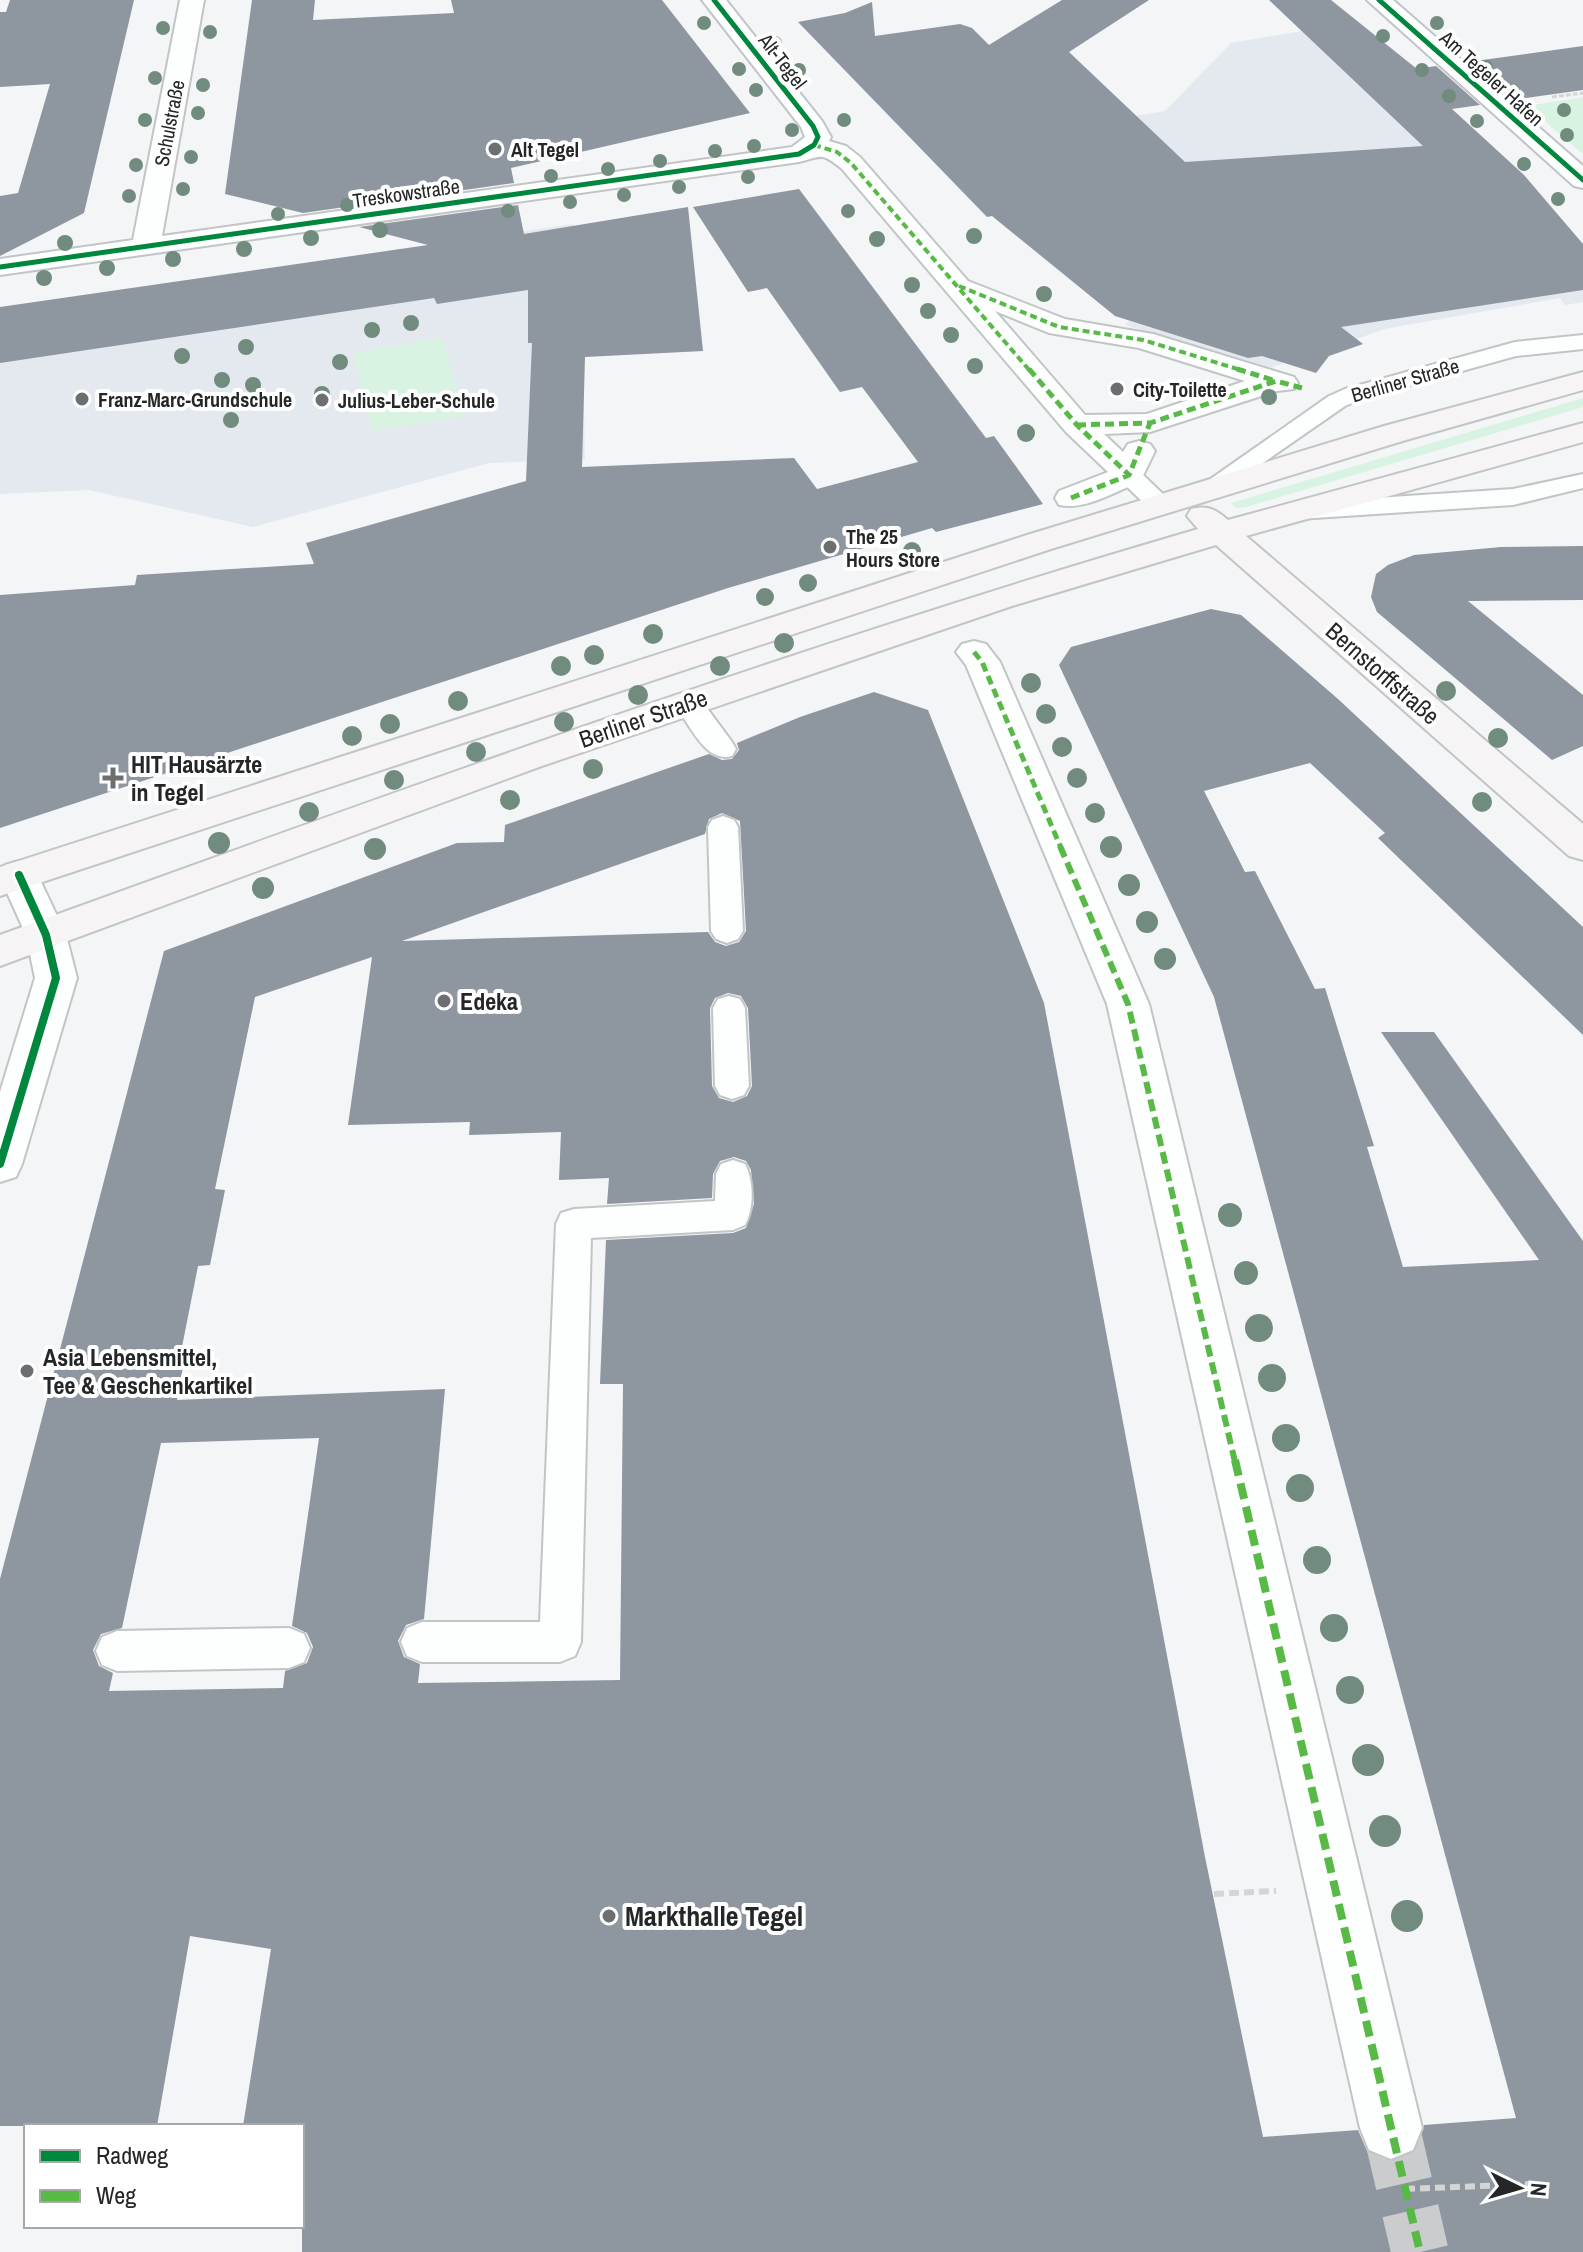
<svg xmlns="http://www.w3.org/2000/svg" width="1583" height="2252" viewBox="0 0 1583 2252" font-family="'Archivo Narrow',sans-serif">
	<style>
		.built { fill: #e4e9f0 }
		.green { fill: #d9f3e2 }
		.building { fill: #8e96a0; fill-rule: evenodd }
		.lines { fill: none; stroke-linecap: round; stroke-linejoin: round }
		.street-tunnel { stroke: #cacccd; stroke-width: 57; stroke-dasharray: 57 28; stroke-linecap: butt }
		.lane-casing { stroke: #c2c4c6; stroke-width: 4 }
		.street-casing { stroke: #c2c4c6; stroke-width: 4 }
		.secondary-casing { stroke: #c2c4c6; stroke-width: 4 }
		.path-far1 { stroke: #d5d5d5; stroke-width: 3; stroke-dasharray: 5 2; stroke-linecap: butt }
		.path { stroke: #d5d5d5; stroke-width: 6; stroke-dasharray: 10 5; stroke-linecap: butt }
		.lane { fill: #fdfefe; fill-rule: evenodd }
		.street { fill: #fdfefe; fill-rule: evenodd }
		.secondary { fill: #f6f4f4; fill-rule: evenodd }
		.quiet-far3 { stroke: #58b947; stroke-width: 4; stroke-dasharray: 7 4; stroke-linecap: butt }
		.quiet-far2 { stroke: #58b947; stroke-width: 5; stroke-dasharray: 9 5; stroke-linecap: butt }
		.quiet-far1 { stroke: #58b947; stroke-width: 6; stroke-dasharray: 12 6; stroke-linecap: butt }
		.quiet { stroke: #58b947; stroke-width: 8; stroke-dasharray: 16 8; stroke-linecap: butt }
		.cycleway-far1-casing { stroke: #fff; stroke-width: 8 }
		.cycleway-casing { stroke: #fff; stroke-width: 13 }
		.cycleway-far1 { stroke: #00873e; stroke-width: 5 }
		.cycleway { stroke: #00873e; stroke-width: 8 }
		.tree { fill: #718c7f }
		.poi-dot { fill: #6c6e70; stroke: #fff; stroke-width: 3 }
		.labels { text-anchor: middle; dominant-baseline: central; stroke-width: 8; stroke-linejoin: round; paint-order: stroke }
		.far-street-label { font-size: 20px; fill: #242627; stroke: #fff }
		.far-poi-label { font-size: 20px; font-weight: bold; fill: #242627; stroke: #fff; text-anchor: start }
		.street-label { font-size: 24px; fill: #242627; stroke: #fff }
		.poi-label { font-size: 24px; font-weight: bold; fill: #242627; stroke: #fff; text-anchor: start }
		.near-poi-label { font-size: 28px; font-weight: bold; fill: #242627; stroke: #fff; text-anchor: start }
	</style>
	<rect width="100%" height="100%" fill="#f3f5f7"/>
	<path class="built" d="M1356,22l227,222v58l-18,3 -5,-7 -176,31 -27,10 6,5 -34,12 -45,7 -20,7 -139,-45 18,-21 -14,-187 36,-6 66,-68z
		M573,224l10,133 2,102 -96,4 -236,64 -164,-37 -89,4v-185z"/>
	<path class="green" d="M1583,97v57l-56,-48z
		M442,338l24,78 -94,15 -19,-79z
		M1583,398v9l-337,100 -10,1 -5,-5z"/>
	<path class="building" d="M10,0h124l-50,213 -84,43v-60l18,-3 32,-109 -50,3v-75h6z
		M252,0h63l-2,20 141,-7 -3,-13h211l88,113 -239,55 3,15 -211,30 -78,-19z
		M1062,0h87l-80,52 116,110 238,-16 -154,-146h62l86,69 19,-3 44,39 -28,4 72,66 59,69v46l-242,37 22,17 -34,12 -13,17 -54,-17 -14,2 -133,-42 -123,-100 -5,1 -189,-195 47,-9 27,-11 3,34 85,-12 12,4 17,17z
		M1583,46v44l-71,10 -44,-38z
		M799,189l187,249 8,-2 49,68 -107,28 -4,-4 -204,60 -728,240v-233l135,-10 2,-10 177,-11 -8,-21 220,-62 6,-138h-4v-53l-91,14 -3,-6 -434,65v-56l428,-62 -69,-18 159,-22 6,29 164,-27 15,144 -118,6 -3,110 212,-9 23,31 101,-27 -56,-75 -22,5 -73,-104 -19,4 -55,-85z
		M1583,546v54l-115,1 115,94v51l-31,14 -175,-148 -6,-15 5,-23 12,-9 26,-10 87,-8z
		M1211,609l30,6 97,84 245,228v108l-205,-197 7,-5 -75,-70 -106,28 41,81 10,-1 60,118 10,-1 49,158 -7,1 36,120 136,-7 -158,-228h53l149,209v1011h-1281v-126h-59l28,-177 -81,-13 -33,190h-157v-547l164,-628 293,-108 47,-1 1,-17 204,-71 13,6 10,-1 7,-9 -2,-7 63,-26 74,-25 54,18 116,293 161,854 58,280 95,-7 10,23 24,9 24,-11 8,-26 92,-7 -302,-1121 -155,-332 12,-18zM722,813l18,8 6,110 -7,11 -13,4 -11,-4 -7,-10 -306,9 303,-107 4,-15zM372,957l-24,168 122,-3 -1,13 92,-3 -2,48 50,-2 -2,26 105,-6 1,-24 7,-13 14,-4 12,4 5,9 3,34 -8,24 -13,5 -127,7 -6,144h23l-3,296 -202,3 2,-19 -16,-7 -6,-16 8,-16 18,-6 21,-230 -268,11 7,-39 -5,1 19,-96 12,-1 15,-75 -10,-1 40,-192zM728,993l13,3 7,12 4,78 -5,10 -14,6 -14,-4 -7,-12 -2,-78 5,-10zM319,1438l-27,188 15,7 6,14 -6,16 -22,8 -2,17 -174,3 4,-18 -14,-7 -6,-16 8,-16 21,-6 39,-185z"/>
	<g class="lines">
		<path class="street-tunnel" d="M1391,2128l29,124"/>
		<g class="lane-casing">
			<path id="lane" d="M1583,335v14l-67,7 -155,43 -16,7 -131,91h-18l-4,-5 137,-96 16,-7 170,-47z
				M1129,468l9,2 31,30 4,5 -4,5h-18l-31,-30 -3,-5 3,-5z
				M1583,474v14l-70,17 -214,14 -9,-3 -4,-5 4,-5 9,-3 214,-14z
				M688,694l10,2 34,46 4,7 -4,7c-26,7 -40,-28 -54,-46l-4,-7 4,-7z
				M723,816l11,4 4,7 5,104 -5,8 -11,4 -11,-4 -5,-8 -3,-104 4,-7z
				M729,996l11,3 5,9 4,78 -5,9 -12,4 -12,-4 -5,-9 -2,-78 5,-9z
				M733,1160l12,4c9,17 9,45 0,61l-12,5 -142,8 -10,404 -6,14 -15,6h-138l-15,-6 -6,-14 6,-14 15,-6h118l16,-398 5,-11 13,-4 141,-8 1,-27 5,-10z
				M289,1628l15,6 6,14 -6,14 -15,6 -172,3 -15,-6 -6,-14 6,-14 15,-6z"/>
		</g>
		<g class="street-casing">
			<path id="street" d="M180,0h24l-42,236 630,-89 13,-10 -4,-10 -99,-127h24l96,121 9,16 -2,4 17,5 14,11 108,124 97,38 88,15 141,43 4,6 -4,6 -17,2 -127,41 -46,2 19,18 5,-8 11,-3 11,3 5,7 -15,31c-24,9 -55,29 -81,23l-4,-7 4,-7 49,-19 -42,-40 -224,-263c-21,-17 -19,-13 -43,-7l-799,113v-16l133,-19zM995,311l54,22 90,15 106,33 -98,33 -62,1z
				M1367,0h26l190,166v22l-9,-2z
				M974,641l12,3 14,18 149,342 273,1124 -9,22 -22,9 -22,-9 -9,-22 -253,-1124 -141,-339 -10,-13 6,-8z
				M19,861l14,4 33,70 11,43 -55,186 -6,13 -16,5v-90l35,-114 -9,-43 -26,-58 5,-12z"/>
		</g>
		<g class="secondary-casing">
			<path id="secondary" d="M1583,372v18l-177,50 -355,109 -1051,347v-29l1027,-332 357,-109z
				M1583,423v19l-337,94 337,288v36l-14,-4 -353,-311 -204,61 -473,161 -539,199v-31c397,-144 793,-288 1198,-406l-11,-13 4,-7c17,-4 24,0 37,11z"/>
		</g>
		<path class="path-far1" d="M1552,97l31,-4"/>
		<path class="path" d="M1214,1894l62,-3
			M1405,2189l129,-5"/>
		<use href="#lane" class="lane"/>
		<use href="#street" class="street"/>
		<use href="#secondary" class="secondary"/>
		<path class="quiet-far3" d="M814,145l23,7 14,11 179,208
			M959,286l100,41 84,13 101,31"/>
		<path class="quiet-far2" d="M1029,369l48,56 52,50
			M1237,369l39,12
			M1077,425l73,-2 126,-42 26,7
			M1071,498l58,-23 21,-52
			M974,652l8,10 79,186"/>
		<path class="quiet-far1" d="M1060,846l68,158 107,458"/>
		<path class="quiet" d="M1235,1460l185,792"/>
		<g class="cycleway-far1-casing">
			<path id="cycleway-far1" d="M1379,0l204,180
				M0,267l799,-113 15,-9 4,-8 -5,-11 -99,-126"/>
		</g>
		<g class="cycleway-casing">
			<path id="cycleway" d="M0,1164l56,-186 -10,-43 -27,-60"/>
		</g>
		<use href="#cycleway-far1" class="cycleway-far1"/>
		<use href="#cycleway" class="cycleway"/>
	</g>
	<g class="tree">
		<circle cx="704" cy="23" r="7"/>
		<circle cx="1437" cy="23" r="7"/>
		<circle cx="163" cy="28" r="7"/>
		<circle cx="210" cy="32" r="7"/>
		<circle cx="1383" cy="36" r="7"/>
		<circle cx="775" cy="43" r="7"/>
		<circle cx="1486" cy="67" r="7"/>
		<circle cx="739" cy="69" r="7"/>
		<circle cx="799" cy="70" r="7"/>
		<circle cx="1422" cy="70" r="7"/>
		<circle cx="155" cy="78" r="7"/>
		<circle cx="203" cy="85" r="7"/>
		<circle cx="756" cy="90" r="7"/>
		<circle cx="1513" cy="91" r="7"/>
		<circle cx="1449" cy="96" r="7"/>
		<circle cx="1564" cy="110" r="7"/>
		<circle cx="198" cy="113" r="7"/>
		<circle cx="145" cy="120" r="7"/>
		<circle cx="844" cy="120" r="7"/>
		<circle cx="1477" cy="121" r="7"/>
		<circle cx="792" cy="130" r="7"/>
		<circle cx="1567" cy="135" r="7"/>
		<circle cx="754" cy="146" r="7"/>
		<circle cx="715" cy="151" r="7"/>
		<circle cx="191" cy="157" r="7"/>
		<circle cx="660" cy="161" r="7"/>
		<circle cx="1524" cy="164" r="7"/>
		<circle cx="136" cy="165" r="7"/>
		<circle cx="608" cy="169" r="7"/>
		<circle cx="551" cy="176" r="7"/>
		<circle cx="748" cy="177" r="7"/>
		<circle cx="679" cy="187" r="7"/>
		<circle cx="183" cy="189" r="7"/>
		<circle cx="427" cy="193" r="7"/>
		<circle cx="624" cy="195" r="7"/>
		<circle cx="129" cy="196" r="7"/>
		<circle cx="1558" cy="199" r="7"/>
		<circle cx="570" cy="202" r="7"/>
		<circle cx="347" cy="205" r="7"/>
		<circle cx="508" cy="211" r="7"/>
		<circle cx="848" cy="211" r="7"/>
		<circle cx="278" cy="214" r="7"/>
		<circle cx="380" cy="230" r="8"/>
		<circle cx="974" cy="236" r="8"/>
		<circle cx="311" cy="238" r="8"/>
		<circle cx="877" cy="239" r="8"/>
		<circle cx="65" cy="243" r="8"/>
		<circle cx="244" cy="249" r="8"/>
		<circle cx="173" cy="259" r="8"/>
		<circle cx="107" cy="268" r="8"/>
		<circle cx="44" cy="278" r="8"/>
		<circle cx="912" cy="285" r="8"/>
		<circle cx="1044" cy="294" r="8"/>
		<circle cx="928" cy="311" r="8"/>
		<circle cx="411" cy="323" r="8"/>
		<circle cx="372" cy="330" r="8"/>
		<circle cx="951" cy="335" r="8"/>
		<circle cx="246" cy="347" r="8"/>
		<circle cx="182" cy="356" r="8"/>
		<circle cx="340" cy="362" r="8"/>
		<circle cx="975" cy="366" r="8"/>
		<circle cx="222" cy="380" r="8"/>
		<circle cx="253" cy="385" r="8"/>
		<circle cx="322" cy="394" r="8"/>
		<circle cx="1269" cy="397" r="8"/>
		<circle cx="231" cy="420" r="8"/>
		<circle cx="1026" cy="433" r="9"/>
		<circle cx="912" cy="551" r="9"/>
		<circle cx="808" cy="583" r="9"/>
		<circle cx="765" cy="597" r="9"/>
		<circle cx="653" cy="634" r="10"/>
		<circle cx="784" cy="643" r="10"/>
		<circle cx="594" cy="655" r="10"/>
		<circle cx="561" cy="666" r="10"/>
		<circle cx="720" cy="666" r="10"/>
		<circle cx="1031" cy="683" r="10"/>
		<circle cx="1446" cy="691" r="10"/>
		<circle cx="638" cy="695" r="10"/>
		<circle cx="458" cy="701" r="10"/>
		<circle cx="1046" cy="714" r="10"/>
		<circle cx="564" cy="722" r="10"/>
		<circle cx="390" cy="724" r="10"/>
		<circle cx="352" cy="736" r="10"/>
		<circle cx="1498" cy="738" r="10"/>
		<circle cx="1062" cy="747" r="10"/>
		<circle cx="476" cy="752" r="10"/>
		<circle cx="593" cy="769" r="10"/>
		<circle cx="1077" cy="778" r="10"/>
		<circle cx="394" cy="780" r="10"/>
		<circle cx="190" cy="795" r="10"/>
		<circle cx="510" cy="800" r="10"/>
		<circle cx="1482" cy="802" r="10"/>
		<circle cx="309" cy="812" r="10"/>
		<circle cx="1095" cy="813" r="10"/>
		<circle cx="219" cy="843" r="11"/>
		<circle cx="1111" cy="847" r="11"/>
		<circle cx="375" cy="849" r="11"/>
		<circle cx="1129" cy="885" r="11"/>
		<circle cx="263" cy="888" r="11"/>
		<circle cx="1147" cy="922" r="11"/>
		<circle cx="1165" cy="959" r="11"/>
		<circle cx="1230" cy="1215" r="12"/>
		<circle cx="1246" cy="1273" r="12"/>
		<circle cx="1259" cy="1328" r="14"/>
		<circle cx="1272" cy="1378" r="14"/>
		<circle cx="1286" cy="1438" r="14"/>
		<circle cx="1300" cy="1488" r="14"/>
		<circle cx="1317" cy="1560" r="14"/>
		<circle cx="1334" cy="1628" r="14"/>
		<circle cx="1350" cy="1690" r="14"/>
		<circle cx="1368" cy="1760" r="16"/>
		<circle cx="1385" cy="1831" r="16"/>
		<circle cx="1407" cy="1916" r="16"/>
	</g>
	<g class="poi-dot">
		<circle cx="495" cy="149" r="8"/>
		<circle cx="1117" cy="389" r="8"/>
		<circle cx="82" cy="399" r="8"/>
		<circle cx="322" cy="400" r="8"/>
		<circle cx="830" cy="547" r="8"/>
		<path d="M109 766h8v8h8v8h-8v8h-8v-8h-8v-8h8z"/>
		<circle cx="444" cy="1001" r="8"/>
		<circle cx="27" cy="1371" r="8"/>
		<circle cx="609" cy="1916" r="8"/>
	</g>
	<g class="labels">
		<g class="far-street-label">
			<text transform="translate(783 61) rotate(52)">Alt-Tegel</text>
			<text transform="translate(1492 78) rotate(42)">Am Tegeler Hafen</text>
			<text transform="translate(169 123) rotate(-79)">Schulstraße</text>
			<text transform="translate(406 193) rotate(-8)">Treskowstraße</text>
			<text transform="translate(1405 380) rotate(-16)">Berliner Straße</text>
		</g>
		<g class="far-poi-label">
			<text x="511" y="149">Alt Tegel</text>
			<text x="1133" y="389">City-Toilette</text>
			<text x="98" y="399">Franz-Marc-Grundschule</text>
			<text x="338" y="400">Julius-Leber-Schule</text>
			<text x="846" y="536">The 25<tspan x="846" dy="23">Hours Store</tspan></text>
		</g>
		<g class="street-label">
			<text transform="translate(1383 673) rotate(41)">Bernstorffstraße</text>
			<text transform="translate(643 718) rotate(-19)">Berliner Straße</text>
		</g>
		<g class="poi-label">
			<text x="131" y="764">HIT Hausärzte<tspan x="131" dy="28">in Tegel</tspan></text>
			<text x="460" y="1001">Edeka</text>
			<text x="43" y="1357">Asia Lebensmittel,<tspan x="43" dy="28">Tee &amp; Geschenkartikel</tspan></text>
		</g>
		<g class="near-poi-label">
			<text x="625" y="1916">Markthalle Tegel</text>
		</g>
	</g>
	<rect x="24" y="2124" width="280" height="104" fill="#ffffff" stroke="#a7a8a9" stroke-width="2"/>
	<rect x="40" y="2150" width="40" height="12" fill="#00873e" stroke="#a7a8a9" stroke-width="2"/>
	<text x="96" y="2164" font-size="24" fill="#242627">Radweg</text>
	<rect x="40" y="2190" width="40" height="12" fill="#58b947" stroke="#a7a8a9" stroke-width="2"/>
	<text x="96" y="2204" font-size="24" fill="#242627">Weg</text>
	<g transform="translate(1519 2188) rotate(95)" stroke="#ffffff" stroke-width="6" paint-order="stroke">
	<path d="M0-6L14 30L0 20L-14 30Z" fill="#242627"/>
	<text y="-12" font-size="22" font-weight="bold" text-anchor="middle" fill="#242627">N</text>
	</g>
</svg>
